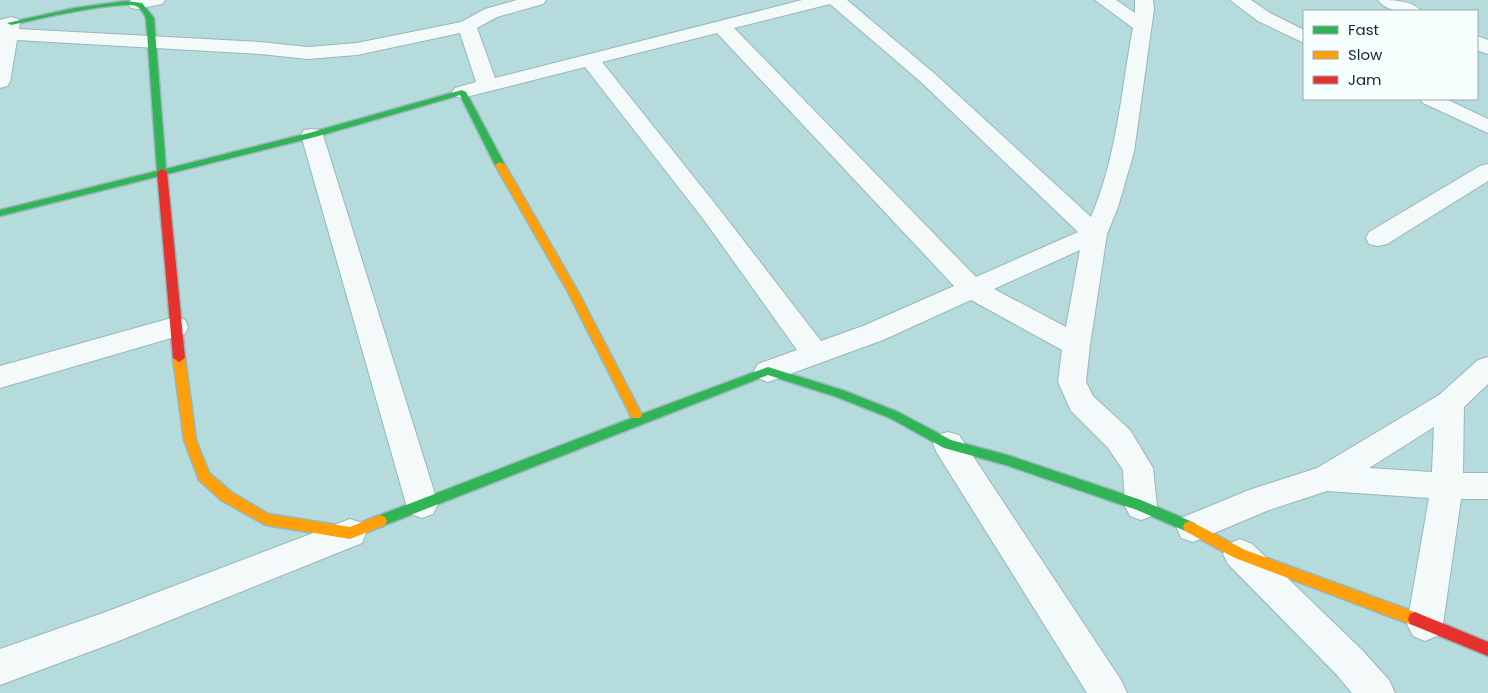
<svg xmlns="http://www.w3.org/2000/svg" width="1488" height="693" viewBox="0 0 1488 693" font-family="Poppins,sans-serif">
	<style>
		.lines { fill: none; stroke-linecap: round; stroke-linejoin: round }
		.street-casing { stroke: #98b7b9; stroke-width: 2 }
		.fast-casing { stroke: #98b7b9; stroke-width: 3 }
		.slow-casing { stroke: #98b7b9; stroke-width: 3 }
		.jam-casing { stroke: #98b7b9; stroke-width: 3 }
		.street { fill: #f4fafa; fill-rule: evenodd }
		.fast { fill: #30b455; fill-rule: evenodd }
		.slow { fill: #ff9f0a; fill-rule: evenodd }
		.jam { fill: #e5322d; fill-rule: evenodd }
	</style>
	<rect width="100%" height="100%" fill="#b5dbdd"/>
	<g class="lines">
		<g class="street-casing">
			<path id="street" d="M131,0h34l-3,4 -25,5 -6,-1 -3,-4z
				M517,0h29l-3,4 -46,13 -20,11 18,50 307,-78h45l88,74 156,143c26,-60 30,-126 42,-189l-38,-28h21l19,13v-13h18l1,9 -20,143 -16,55 -11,27 -17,111 -4,37 7,14 37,34 23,38 4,38 -5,10 -11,4 -11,-4 -5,-10 -2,-36 -15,-22 -37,-37 -13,-29 4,-32 -91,-50 -88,40 -115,42 -10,-4 -4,-7 4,-7 39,-14 -93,-130 -119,-153 -123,31 -7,-2 -3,-4 3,-4 21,-6 -16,-49 -103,22 -49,4 -48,-5 -243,-14 -7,42 -3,4 -7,2v-68l11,-3 7,2 2,4 -1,6 241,13 48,5 49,-4 104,-21 24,-13zM830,4l91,78 157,150 -102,45 -242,-249zM717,33l237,253 -91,40 -42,15 -101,-131 -118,-148zM1080,250l-14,77 -72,-38z
				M1230,0h21l19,13 34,17v13l-46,-22z
				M1378,0c14,0 34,0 43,11 -14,1 -34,2 -43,-11z
				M1477,36l11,4v14l-11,-4z
				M1420,99h26l42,20v14l-65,-30z
				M312,129l8,1 3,5 115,369 -5,10 -11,4 -11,-4 -5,-10 -105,-369 3,-5z
				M1488,164v17l-101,63 -9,2 -9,-2 -3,-6 3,-6 111,-66z
				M175,317l10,3 3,7 -3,7 -185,54v-22z
				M1488,357v27l-24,23 -1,66h25v26h-27l-18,125 -6,12 -12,5 -12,-5 -6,-12 22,-126 -102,-7 -58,19 -76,32 -12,-4 -4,-10 4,-10 68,-28 68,-22 122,-73 39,-35zM1434,427l-2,45 -63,-4z
				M948,432l11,3 162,245 6,13h-40l-150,-240 -4,-9 4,-9z
				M350,519l12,4 4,10 -4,10 -246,99 -116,43v-36l103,-36z
				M1240,539l12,5 110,106 27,30 6,13h-43l-16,-19 -108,-110 -5,-10 5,-10z"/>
		</g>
		<g class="fast-casing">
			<path id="fast" d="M126,1l16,2 12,15 12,151 143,-36 153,-43 4,2 39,73 -5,3 -5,-3 -35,-70 -145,42 -315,79v-6l157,-39 -11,-153c-2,-4 -5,-10 -10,-12 -16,-6 -104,14 -125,19l-4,-2 68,-15z
				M768,367l77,24 53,21 53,28 56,15 134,45 54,23 2,4 -2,4 -5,2 -53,-23 -131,-45 -62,-17 -54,-30 -53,-21 -69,-22 -383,150 -5,2 -5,-2 -2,-4 2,-4 257,-99 -2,-3 2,-3 4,-2 6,4z"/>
		</g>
		<g class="slow-casing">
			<path id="slow" d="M500,162l5,3 72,125 65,125 -2,3h-8l-65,-128 -72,-125z
				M179,354l6,4 11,82 13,33 22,19 37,22 82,13 30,-12 5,2 2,4 -2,4 -35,14 -84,-14 -45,-25 -22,-20 -15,-40 -11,-82z
				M1190,521l55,29 175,64 2,5 -2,5 -5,2 -180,-68 -50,-27 -2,-4 2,-4z"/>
		</g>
		<g class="jam-casing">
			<path id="jam" d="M162,169l5,3 18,186 -6,4 -6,-4 -16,-186z
				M1415,612l73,30v14l-78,-32 -2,-5 2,-5z"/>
		</g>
		<use href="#street" class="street"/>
		<use href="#fast" class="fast"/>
		<use href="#slow" class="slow"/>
		<use href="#jam" class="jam"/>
	</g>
	<rect x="1303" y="10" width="175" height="90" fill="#f7fefe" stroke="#9aaaab"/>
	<rect x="1313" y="26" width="25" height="8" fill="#30b455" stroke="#9aaaab"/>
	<text x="1348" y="35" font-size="15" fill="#0f2c2e">Fast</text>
	<rect x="1313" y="51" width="25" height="8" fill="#ff9f0a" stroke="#9aaaab"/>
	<text x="1348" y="60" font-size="15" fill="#0f2c2e">Slow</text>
	<rect x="1313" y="76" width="25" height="8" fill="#e5322d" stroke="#9aaaab"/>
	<text x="1348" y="85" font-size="15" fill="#0f2c2e">Jam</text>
</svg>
